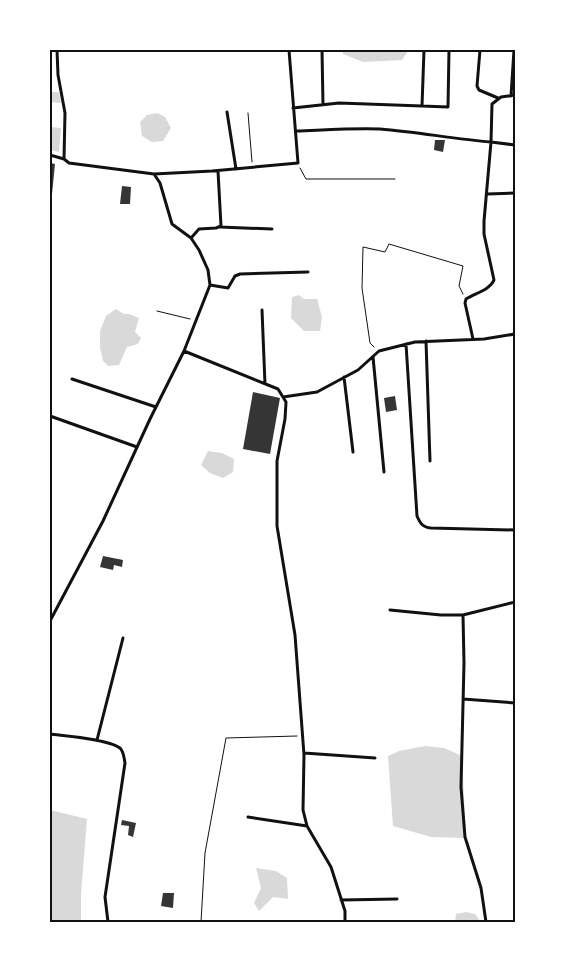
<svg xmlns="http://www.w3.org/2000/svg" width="565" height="972" viewBox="0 0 565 972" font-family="'Fira Sans Condensed',sans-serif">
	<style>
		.water { fill: #d9d9d9 }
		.building { fill: #353535 }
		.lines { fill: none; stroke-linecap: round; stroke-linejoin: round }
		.path { stroke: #111; stroke-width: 1 }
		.minor { stroke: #111; stroke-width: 3 }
		.neatline { fill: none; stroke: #111; stroke-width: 2 }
	</style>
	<rect width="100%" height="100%" fill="#fff"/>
	<path class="water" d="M343,50h64l1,1 -6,9 -39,2 -20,-8z
		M50,92h9l2,11 -11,-1z
		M157,113l8,4 6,11 -8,13 -11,1 -10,-6 -2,-14 7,-7z
		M50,127l11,1 -2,24 -9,-2z
		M299,295l5,4h13l5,18 -2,14h-16l-13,-13 1,-21z
		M116,309l8,5h5l10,4 -4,14 6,6 -3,6 -11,3 -8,18 -11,1 -5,-5 -3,-13v-17l6,-15z
		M208,451l14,2 12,6 -1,13 -10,6 -13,-5 -9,-8z
		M425,746l19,2 18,8 4,82 -35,-1 -38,-11 -5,-70 11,-5z
		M50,810l37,9 -6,75v28h-31z
		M256,868l20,3 11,7 1,21 -15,-2 -14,14 -5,-8 7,-15z
		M466,912l9,2 6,8h-26l1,-8z"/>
	<path class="building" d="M435,140h10l-2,12 -9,-2z
		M50,163l5,1 -3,30 -2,-1z
		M122,186l9,1 -1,17h-10z
		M253,392l27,6 -10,56 -27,-5z
		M395,396l2,14 -11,2 -2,-14z
		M103,556l20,4 -1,7 -8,-2 -1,5 -13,-3z
		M122,820l14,3 -3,14 -5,-2 1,-9 -8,-1z
		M163,893h11l-1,15 -12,-2z"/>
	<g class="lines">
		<path class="path" d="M248,113l4,49
			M300,168l6,11h89
			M157,311l33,8
			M374,347l-4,-4 -8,-55 1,-41 22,5 4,-8 74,22 -4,20 4,8
			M201,922l4,-69 21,-115 71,-2"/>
		<path class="minor" d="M57,50l1,25 7,38 -1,46 5,4 85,11 58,-3 86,-8 -9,-113
			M322,50l1,55
			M480,50l-3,36 2,4 19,8
			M511,96l3,-46
			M422,106l26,1 1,-57
			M293,108l46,-5 83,3 2,-56
			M227,112l9,57
			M296,131c28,-1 57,-3 84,-2 38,3 74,10 111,13l1,-38 9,-7 14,-2
			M50,155l14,4
			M487,194l28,-1
			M220,227l52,2
			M191,238l8,-9 17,-1 5,-2 -3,-55
			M210,285l18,3 7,-12 5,-2 68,-2
			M262,310l3,74
			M473,339l-8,-36 1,-4c9,-6 24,-9 28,-19l-10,-46v-13l7,-79 24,3
			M426,341l4,120
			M406,344l11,172c3,7 5,11 14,12l84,2
			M184,351l94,38 8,13 -1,17 -8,42v65l18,109 9,120 -1,55 4,16 24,41 14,44v11
			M373,357l11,115
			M344,377l9,75
			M72,379l84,28
			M283,397l34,-5 41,-22 21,-19 36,-9 69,-3 31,-5
			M50,416l87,31
			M390,610l51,5h22l52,-13
			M463,615l1,48 -3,124 4,50 16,51 5,34
			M50,621l53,-100 47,-102 34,-68 26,-66 -2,-15 -9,-20 -8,-12 -19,-14 -12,-41 -6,-9
			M463,699l52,4
			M50,734c15,2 59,5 70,14 4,4 4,10 5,15l-20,134 3,25
			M97,740l26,-102
			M304,753l71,5
			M248,817l59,9
			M341,900l56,-1"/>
	</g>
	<rect width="565" height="972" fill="none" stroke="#ffffff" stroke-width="102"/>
	<rect x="51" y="51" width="463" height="870" class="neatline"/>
</svg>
